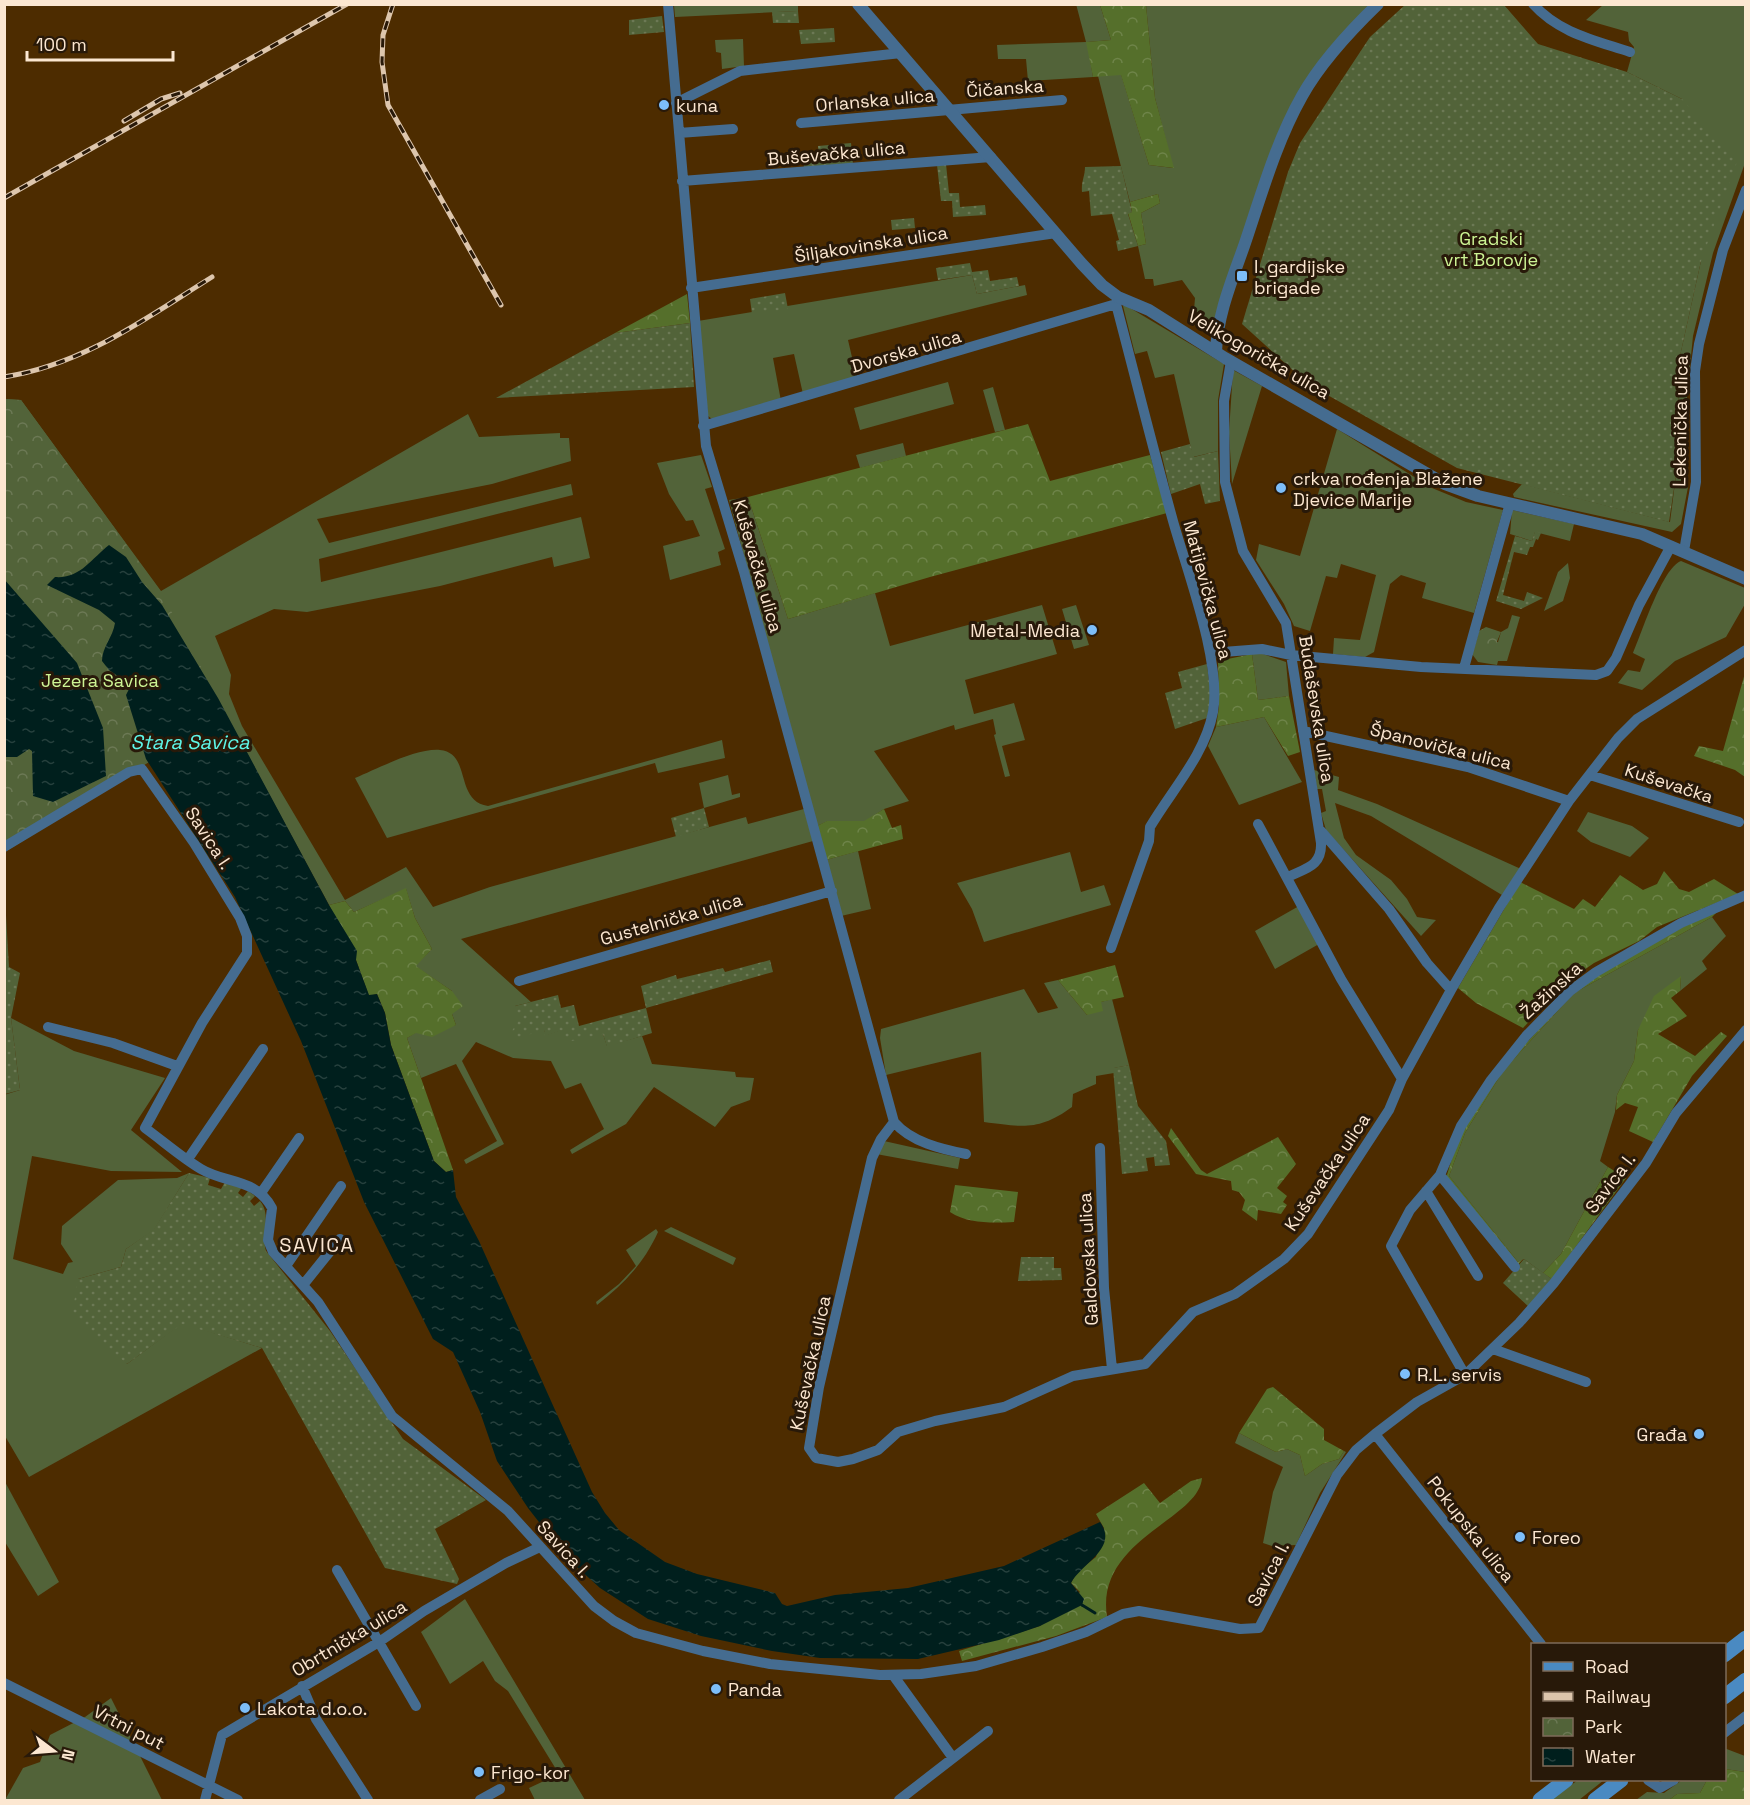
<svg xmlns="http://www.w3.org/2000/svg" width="1750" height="1805" viewBox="0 0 1750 1805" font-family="'Space Grotesk',sans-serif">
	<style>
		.grass { fill: #526339 }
		.forest { fill: url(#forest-crowns) }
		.park { fill: url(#park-crowns) }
		.garden { fill: url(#garden-dots) }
		.water { fill: url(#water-ripples) }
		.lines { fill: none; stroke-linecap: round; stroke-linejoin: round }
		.stream { stroke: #001f1d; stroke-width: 3 }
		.minor { stroke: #456c90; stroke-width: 10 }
		.tertiary { stroke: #456c90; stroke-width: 12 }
		.secondary { stroke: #4a8ac2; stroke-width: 15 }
		.rail-casing { stroke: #ddc6ad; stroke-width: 5 }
		.rail { stroke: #281909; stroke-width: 3; stroke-dasharray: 9; stroke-linecap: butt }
		.poi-dot { fill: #7dbef9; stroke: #281909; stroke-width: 2 }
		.labels { text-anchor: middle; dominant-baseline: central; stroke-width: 6; stroke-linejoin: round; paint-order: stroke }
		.street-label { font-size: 18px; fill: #fce7d1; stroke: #281909 }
		.poi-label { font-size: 18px; fill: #fce7d1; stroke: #281909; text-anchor: start }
		.park-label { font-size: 18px; fill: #cdf494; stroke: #281909 }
		.water-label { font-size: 20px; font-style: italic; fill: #5ef6e9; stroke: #281909 }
		.neighbourhood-label { font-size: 20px; letter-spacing: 1.5px; fill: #fce7d1; stroke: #281909 }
	</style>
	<defs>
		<pattern id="forest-crowns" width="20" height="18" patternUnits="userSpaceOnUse" patternTransform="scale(1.5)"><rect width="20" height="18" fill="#556f2b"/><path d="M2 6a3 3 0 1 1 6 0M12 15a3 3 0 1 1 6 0" fill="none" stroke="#6e8449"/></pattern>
		<pattern id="park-crowns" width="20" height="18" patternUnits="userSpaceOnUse" patternTransform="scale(1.5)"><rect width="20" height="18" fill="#526339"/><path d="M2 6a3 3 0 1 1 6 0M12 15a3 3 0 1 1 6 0" fill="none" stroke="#6c7955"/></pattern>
		<pattern id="garden-dots" width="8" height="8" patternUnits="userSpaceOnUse" patternTransform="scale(1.5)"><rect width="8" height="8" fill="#526339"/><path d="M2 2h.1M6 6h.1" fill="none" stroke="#6c7955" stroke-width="1.8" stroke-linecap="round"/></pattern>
		<pattern id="water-ripples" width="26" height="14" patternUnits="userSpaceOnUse" patternTransform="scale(1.5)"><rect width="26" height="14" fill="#001f1d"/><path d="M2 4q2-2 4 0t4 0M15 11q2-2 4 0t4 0" fill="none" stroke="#26403d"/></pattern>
	</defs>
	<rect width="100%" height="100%" fill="#4d2c00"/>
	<path class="grass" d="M1076,4l24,1 11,35 -24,2 6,35 -65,4 -2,-22h-28l-1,-14 89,-3z
		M674,5h124v6l-123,6z
		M1146,5h226l-68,83 -91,247 -20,-12 2,-25 -13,-18 -28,6 -1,-7h-8l-7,-33 8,-2 -5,-31 19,-10 -2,-9 -28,8 -32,-126 23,-2 28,91 24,3 -18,-70z
		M1603,5h142v158l-32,90 -20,83 -6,60 1,91 -7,37 -9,8 -158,-35 -1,-3 9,-10 148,38 6,-47 4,-119 21,-95 -19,-162 -55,-27 7,-25 -5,-6 -1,-9 -42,-12z
		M743,39l1,27 -22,3 -1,-16 -5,-1 -1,-12z
		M972,275l5,19 48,-9 2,10 -179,45 9,39 -54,15 -9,-40 -21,4 8,43 -69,18 -4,-3 -10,-95z
		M1125,305l99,59 -6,36v51l-25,6 -19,-83 -19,4 -8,-27 -12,3 -12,-48z
		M1233,370l29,16 -30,98 -3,-52z
		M948,382l6,22 -94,26 -6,-22z
		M993,387l12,43 -10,2 -12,-42z
		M4,399l17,1 140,191 307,-177 11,23 81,-4v5h9l2,23 -79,23 -175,35 12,24 242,-59 2,11 -254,64 2,23 260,-65 9,41 -36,9 -2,-10 -112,29 -133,26 -33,-3 -59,27 16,39 -2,19 13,32 103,174 61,-33 27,40 57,-20 256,-70 2,7 56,-15 9,32 -352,98 70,63 -16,4 29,24 2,5 18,-6 39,5 4,12 35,-10 10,28 83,8 1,5 18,1 -4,22 -19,7 -16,20 -61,-40 -28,37 -54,30 -2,-4 34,-21 -23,-46 -16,6 -14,-28 -38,-3 -37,-16 -14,19 42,83 -38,20 -2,-4 33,-19 -41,-77 -35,14 -14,-40 8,-5 41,-8 -4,-11v-23l-37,-25 17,-17 -17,-31 -9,-29 -52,23 -9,-11 -16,4 -112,-207z
		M1337,429l95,59 34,14 37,8 -29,103 -52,-15 4,-15 -25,-8 -11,9 -16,68 -9,5 -32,-3 1,-16 26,2 16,-65 -35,-11 -4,14 -11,-2 -16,55 -16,-5 -10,-22 -28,-44 3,-16 41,12z
		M903,443l3,13 -46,12 -4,-13z
		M701,455l11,32 -7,2 20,60 -7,3 3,13 -51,15 -7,-34 37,-10 -7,-16 -7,1 -17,-27 -12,-31z
		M748,497l40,122 87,-26 15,53 152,-41 15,49 -92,26 9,34 40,-11 11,37 -23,6 8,30 -5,1 -11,-42 2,-1 -3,-15 -38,11 -1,-5 -80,26 35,50 -25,8 -20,13 -36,-1 -11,5 -88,-326z
		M1512,510l62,14 -4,17 -35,-9 -3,9 -22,-7z
		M1681,561l64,27v16l-19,33 -51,24 -33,29 -24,-7 10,-13 12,2 5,-13 -12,-6c9,-20 29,-85 48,-92z
		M1568,563l2,15 -7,23 -19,10 14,-39z
		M1076,605l13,40 -15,4 -12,-40z
		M1512,615l8,2 -13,44h-9l-1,4 -19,-3 -6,-8 4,-12h22l3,-10 7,-4z
		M1252,654h11l23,8 3,34 -31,4z
		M1264,717l38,65 -63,23 -31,-59 8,-19z
		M722,740l3,18 -67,15 -3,-10 -268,75 -32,-60c22,-9 61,-30 85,-28 32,3 14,51 48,56z
		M1314,770l25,7 -1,13 39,14 144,65 -19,26 -131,-79 -36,-13 9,35 12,17 35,25 16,19 10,18 19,3 -15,16 -95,-106 -5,-17 5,-2 -4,-22h-5z
		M728,775l4,20 8,-2v4l-36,11 -5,-25z
		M1588,812l44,14 17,12 -19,19 -39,-15 -14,-11z
		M858,851l13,58 -30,7 -15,-56z
		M1070,852l11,40 23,-7 7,20 -127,37 -12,-33 -15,-26z
		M1299,906l20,38 -44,25 -20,-38z
		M1712,917l14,19 -24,25 5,8 -27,22 1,-14 -43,53 -4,31 -17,34 -2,17 -15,49 8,6 -47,87 -18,19 -19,-14 -6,3 -69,-86 16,-43 38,-62 71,-78z
		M1058,980l29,35 14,-13 11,-3 17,66 -15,3v5l-18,3v8l-23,10 -1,13c-33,24 -49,20 -88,15l-3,-70 -95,23 -6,-37 1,-9 143,-40 14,24 20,-5 -14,-25z
		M11,1018l63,33 91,27 -34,52 51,42 -71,-1 -79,-15 -19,103 50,15 5,-11 5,-1 -12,-18 1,-18 56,-46 59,-2 12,-5 -35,57 -28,19 -5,18 -43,12 49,85 55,-41 80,25 -233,129 -24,-41 -1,-341 16,-5z
		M884,1141l76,17 -2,11 -82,-15z
		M671,1227l65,31 -3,7 -69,-34z
		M656,1229l2,3c-14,31 -34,52 -61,73l-1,-3 23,-18 17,-18 -10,-16z
		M1239,1433l37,19 11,-3 13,6 5,21 17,-12 17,-5 5,-8 2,1 -26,41 -24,52 -24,1 -9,-3 10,-51 10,-25 -48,-24z
		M4,1480l55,102 -21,14 -33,-54z
		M465,1599l120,201h-50l-6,-12 30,-14 -51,-83 -13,-10 -12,-20 -33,23 -29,-52z
		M111,1698l51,102h-157l18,-32 17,-6 10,-27 35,-18z
		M1724,1748l21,8v16l-20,-3z
		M1578,1780h26l-25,20h-28z
		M1682,1780h25l-7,13 -23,1 -8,6h-33l11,-8 17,1z"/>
	<path class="forest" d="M1100,5h46l9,93 19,70 -25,-3 -28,-90 -28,2 -7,-35 25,-2z
		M1158,194l2,9 -19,10 5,31 -8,2 -10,-33 4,-1 -2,-10z
		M687,294l3,29 -75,10z
		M1028,424l22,57 100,-26 17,58 -237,64 -142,42 -40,-122z
		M1252,654l6,46 31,-4 11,56 -12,4 -24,-39 -48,10 3,-20 -1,-46z
		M1745,673v104l-10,-7 -41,-14 5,-10 24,5z
		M884,809l8,19 9,-3 2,14 -77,21 -9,-34 10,-5h37z
		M1664,871l15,18 10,3 25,-13 24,15 -81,33 -18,14 -45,22 -30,21 -41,44 -47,-25 -18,-15 62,-106 54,27 9,-10 12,8 25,-32 23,15 14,-6z
		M406,888l9,30 17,31 -16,17 36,25 11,15 -11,8 4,11 -24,12 -16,-4 -9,5 44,126 2,6 -7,2 -12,-11 -43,-116 -6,-32 -8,-19 -8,2 -13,-36 -27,-55 16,-4 9,11z
		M1719,910l-7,7 -138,76 -71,78 -38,62 -16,43 69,86 4,-2 -5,6 -71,-88 12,-39 44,-70 77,-82 91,-55z
		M1115,965l9,32 -23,5 2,9 -16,4 -29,-35z
		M1681,976l-1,15 -9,7 16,18 -29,18 37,22 26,-24 6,4 -35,40 -39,66 -24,-11 9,-24 -13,-4 -9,7 1,-15 17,-34 4,-31 16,-34z
		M1171,1128l30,42 6,4 71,-37 18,27 -19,24 10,8 -4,6 4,3 -6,9 -23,-4 -1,11 -15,-11 3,-10 -6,-8 -7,-2 -1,-9 -35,-7 -28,-38z
		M1608,1167l18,11 -74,101 -9,-6 18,-19z
		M955,1185l63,7 -4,30c-21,1 -46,2 -64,-10z
		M1273,1387l51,42v11l20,11 -5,8 -17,5 -17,12 -5,-21 -13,-6 -11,3 -37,-19 28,-44z
		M1202,1478c-3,42 -107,61 -95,139l-51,19 -94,25 -3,-10 81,-25 40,-34 -9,-9 6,-11 19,-15 8,-29 -8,-14 48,-31 16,20 31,-22z
		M1725,1769l20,3v28h-76l8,-6 23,-1 7,-13h17z"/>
	<path class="park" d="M5,399l16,1 140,192 65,122 -221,138z
		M1486,627l15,5 -8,19 -10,-3 -7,-6 3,-11z"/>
	<path class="garden" d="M1406,4l98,1 34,39 89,28 55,27 55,63 -36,99 -21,95 -4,119 -7,47 -212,-54 -149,-84 -66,-60 46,-152 12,-29 70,-106z
		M798,11l1,12h-26l-1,-11z
		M662,16l2,16 -35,3v-15z
		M834,28l1,14 -34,2 -2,-14z
		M851,143l2,21 -49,4 -1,-9 16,-2 -1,-11z
		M946,164l3,29h10l1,14 25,-2 1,10 -33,2 -1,-16h-11l-4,-36z
		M1121,166l11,46 -4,2 10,32 -20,5 -2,-10 3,-1 -7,-26 -21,2 -2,-25 -7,1c-1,-10 3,-16 3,-25z
		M914,218l1,10 -23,2 -1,-10z
		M970,263l2,9 16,-2 2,11 27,-4 2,9 -42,8 -5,-19 -34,5 -2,-12z
		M785,293l3,16 -36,5 -2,-15z
		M690,323l4,64 -198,11 119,-65z
		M1190,444l4,13 24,-6 2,50 -15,3 -5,-20 -29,10 -10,-42z
		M1535,531l6,2 -3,7 -2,-1 -3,8h-3l-3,8 -13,-3 -11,43 21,6 3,-9 16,6 -22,11 -25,-8 19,-65 17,5z
		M1207,664l4,35 -4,19 -32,11 -10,-36 17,-5 -4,-16z
		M704,808l5,19 -33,10 -5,-19z
		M5,898l4,69 11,6 -9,45 9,72 -15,4z
		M770,960l3,12 -127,36 6,25 -45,14 -4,-13 -36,8 -4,-12 -18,6 -1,-6 -27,8 -7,-4 9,-14 -4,-14 43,-11 3,13 13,-3 5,21 67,-18 -5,-22 35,-11 1,4 46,-11 2,4z
		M1129,1065l9,41 28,35 4,24 -15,1 -1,-9 -8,1 2,13 -26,3 -9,-106z
		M189,1173l21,5 -2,7 13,4 4,-7 17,5 -4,6 5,4 5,-6 7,5 -5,5 4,5 6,-5c12,15 1,33 6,50l64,80 73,108 83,61 -51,29 24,50 -2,5 -72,-16 -123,-220 -80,-24 -55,40 -55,-49 6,-36 43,-12 5,-18 28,-20z
		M1021,1257h33v11h7l1,12 -44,1z
		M1524,1259l28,20 -23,28 -26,-24z"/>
	<path class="water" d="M109,545l17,12 16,25 20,23 56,93 111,207 28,46 -1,9 13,35 8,-1 8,19 6,32 43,116 12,11 7,-2 3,27 23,44 113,251 13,21 14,17 46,32 32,12 78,19 7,11 5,2 48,-11 73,-7 96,-22 96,-44c19,26 -18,41 -29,61l13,16 -2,6 -42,21 -41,14 -81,19 -98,-1 -48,-7 -71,-15 -53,-17 -48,-31 -33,-30 -39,-50 -31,-47 -17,-49 -27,-60 -20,-13 -69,-137 -63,-161 -66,-144 -89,-138 -20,-64 5,-10 -22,-15 -7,-9c0,-14 11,-24 13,-38l-16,-13 -52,-25 8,-8c25,2 36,-18 54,-32z
		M4,579l73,84 26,65 3,48 -53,26 -20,-6 -1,-45 -3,-2 -12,8h-12z"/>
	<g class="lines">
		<path class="stream" d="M1082,1605l13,8"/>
		<path class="minor" d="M668,4l38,442 38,126 150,550c17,20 47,27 72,32
			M1533,4c26,29 61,36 97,48
			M676,103l64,-32 161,-18
			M801,123l261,-23
			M679,133l54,-4
			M682,181l309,-24
			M691,288l365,-55
			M1231,361l-7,40 1,81 18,69 43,72 35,220c1,23 -15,25 -33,34
			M703,426l413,-122
			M1684,551l12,-69 -1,-111 4,-27 24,-94 23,-60
			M1210,653l52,-4 29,6 130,12 175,8 11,-4 9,-13 23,-53 32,-59
			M1464,668l46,-165
			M1303,731l165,36 101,34
			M1590,775l149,47
			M1258,824l83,155 61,100
			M1321,831l68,78 38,54 24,27
			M4,847l125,-75 13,-3 52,74 46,75 7,18v17l-45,70 -57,105c18,13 36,29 56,41 25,15 55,9 71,39l-4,32 5,12 45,50 74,114 116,95 86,95 20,15 22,12 67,18 67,13 110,11 41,-1 55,-8 66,-19 44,-15 37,-18 16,-3 101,18 19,-1 78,-153 19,-25 19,-16 42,-32 48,-27 54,-52 35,-40 92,-120 30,-50 70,-83
			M1111,948l38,-107 1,-14c21,-36 55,-72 63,-115 9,-49 -26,-141 -40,-191 -20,-72 -38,-145 -57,-217l2,-7
			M519,981l313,-90
			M48,1027l65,16 64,23
			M894,1122l-13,17 -9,19 -53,229 -10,61 7,10 22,4 15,-3 25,-9 20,-18 37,-11 69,-14 69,-31 72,-12 48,-52 42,-18 49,-35 24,-25 81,-124 13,-31 49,-89 48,-82 70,-107 49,-63 19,-19 109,-69
			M1100,1148l4,140 8,81
			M188,1159l75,-110
			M1440,1175l75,92
			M1426,1191l52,85
			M261,1193l38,-55
			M286,1266l55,-80
			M303,1285l37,-46
			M1493,1349l93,33
			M1465,1375l-74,-129 19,-36 30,-35 21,-49 30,-46 35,-44 44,-45 26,-19 85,-49 65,-28
			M1375,1434l166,210
			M337,1570l79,136
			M893,1675l60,83
			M4,1683l234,117
			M302,1686l14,33 52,81
			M1724,1733l22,-17
			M1648,1780l12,8 14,-8
			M205,1800l17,-65 157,-93 45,-31 82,-48 34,-16
			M480,1800l20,-11
			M899,1800l89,-69"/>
		<path class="tertiary" d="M858,4l224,260 20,21 16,12 31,13 76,48 220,126 33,12 164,38 104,45
			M1216,352c1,-36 16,-72 28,-106 17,-50 32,-104 58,-150 19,-34 47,-64 76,-92"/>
		<path class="secondary" d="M1724,1655l22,-17
			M1724,1697l22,-17
			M1540,1800l26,-20
			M1595,1800l26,-20"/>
		<g class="rail-casing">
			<path id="rail" d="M393,4l-10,31 -1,27 6,43 113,200
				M124,121l37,-22 19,-6
				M4,198l343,-194
				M4,377c79,-12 142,-59 208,-100"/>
		</g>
		<use href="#rail" class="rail"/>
	</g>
	<g class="poi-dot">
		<circle cx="664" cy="105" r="6"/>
		<rect x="1236" y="270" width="12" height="12" rx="3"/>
		<circle cx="1281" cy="488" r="6"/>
		<circle cx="1092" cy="630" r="6"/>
		<circle cx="1405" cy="1374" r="6"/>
		<circle cx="1699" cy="1434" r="6"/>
		<circle cx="1520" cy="1537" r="6"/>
		<circle cx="716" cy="1689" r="6"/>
		<circle cx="245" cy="1708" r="6"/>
		<circle cx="479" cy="1772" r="6"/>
	</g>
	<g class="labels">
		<g class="street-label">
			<text transform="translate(1005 88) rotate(-4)">Čičanska</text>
			<text transform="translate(875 100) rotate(-5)">Orlanska ulica</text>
			<text transform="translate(836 153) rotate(-5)">Buševačka ulica</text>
			<text transform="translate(871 244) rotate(-9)">Šiljakovinska ulica</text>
			<text transform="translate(906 351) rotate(-16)">Dvorska ulica</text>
			<text transform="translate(1259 354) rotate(30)">Velikogorička ulica</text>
			<text transform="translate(1680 421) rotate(-89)">Lekenička ulica</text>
			<text transform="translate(758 566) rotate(74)">Kuševačka ulica</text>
			<text transform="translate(1208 590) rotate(75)">Matijevička ulica</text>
			<text transform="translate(1317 709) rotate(81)">Budaševska ulica</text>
			<text transform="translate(1441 746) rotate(14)">Španovička ulica</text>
			<text transform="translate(1669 783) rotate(18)">Kuševačka</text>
			<text transform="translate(209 838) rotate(57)">Savica I.</text>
			<text transform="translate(671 919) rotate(-16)">Gustelnička ulica</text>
			<text transform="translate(1551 990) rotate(-42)">Žažinska</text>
			<text transform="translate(1327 1172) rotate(-56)">Kuševačka ulica</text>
			<text transform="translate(1610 1183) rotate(-53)">Savica I.</text>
			<text transform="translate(1088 1259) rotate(-93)">Galdovska ulica</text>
			<text transform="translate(810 1363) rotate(-78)">Kuševačka ulica</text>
			<text transform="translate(1471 1529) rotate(52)">Pokupska ulica</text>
			<text transform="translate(564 1549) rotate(48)">Savica I.</text>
			<text transform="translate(1268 1574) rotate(-63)">Savica I.</text>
			<text transform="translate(349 1638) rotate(-31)">Obrtnička ulica</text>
			<text transform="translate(129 1727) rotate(27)">Vrtni put</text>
		</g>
		<g class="poi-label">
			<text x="676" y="105">kuna</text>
			<text x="1254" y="266">I. gardijske<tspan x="1254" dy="21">brigade</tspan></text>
			<text x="1293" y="478">crkva rođenja Blažene<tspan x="1293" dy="21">Djevice Marije</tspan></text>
			<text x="1080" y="630" text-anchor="end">Metal-Media</text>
			<text x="1417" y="1374">R.L. servis</text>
			<text x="1687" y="1434" text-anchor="end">Građa</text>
			<text x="1532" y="1537">Foreo</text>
			<text x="728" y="1689">Panda</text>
			<text x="257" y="1708">Lakota d.o.o.</text>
			<text x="491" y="1772">Frigo-kor</text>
		</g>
		<g class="park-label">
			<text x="1491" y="238">Gradski<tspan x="1491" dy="21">vrt Borovje</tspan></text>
			<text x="100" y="680">Jezera Savica</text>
		</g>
		<g class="water-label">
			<text x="190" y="742">Stara Savica</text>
		</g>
		<g class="neighbourhood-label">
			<text x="317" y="1245">SAVICA</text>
		</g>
	</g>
	<rect width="1750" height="1805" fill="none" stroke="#fce7d1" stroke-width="12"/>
	<rect x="1531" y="1643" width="195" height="138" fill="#281909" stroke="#7d6b59" stroke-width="1.5"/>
	<rect x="1543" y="1662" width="30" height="9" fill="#4a8ac2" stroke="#7d6b59" stroke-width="1.5"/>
	<text x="1585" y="1673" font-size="18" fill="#fce7d1">Road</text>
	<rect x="1543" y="1692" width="30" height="9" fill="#ddc6ad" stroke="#7d6b59" stroke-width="1.5"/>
	<text x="1585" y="1703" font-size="18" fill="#fce7d1">Railway</text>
	<rect x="1543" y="1718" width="30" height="18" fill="url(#park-crowns)" stroke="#7d6b59" stroke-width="1.5"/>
	<text x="1585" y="1733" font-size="18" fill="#fce7d1">Park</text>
	<rect x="1543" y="1748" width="30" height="18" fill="url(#water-ripples)" stroke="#7d6b59" stroke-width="1.5"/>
	<text x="1585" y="1763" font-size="18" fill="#fce7d1">Water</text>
	<g transform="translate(54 1751) rotate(106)" stroke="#281909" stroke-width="4.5" paint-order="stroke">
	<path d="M0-4.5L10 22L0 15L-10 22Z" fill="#fce7d1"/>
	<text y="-9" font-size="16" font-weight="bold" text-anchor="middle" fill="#fce7d1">N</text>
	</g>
	<path d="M27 51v9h146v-9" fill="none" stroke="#fce7d1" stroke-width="3"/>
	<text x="36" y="51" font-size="18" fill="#fce7d1" stroke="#281909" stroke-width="4.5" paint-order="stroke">100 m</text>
</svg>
